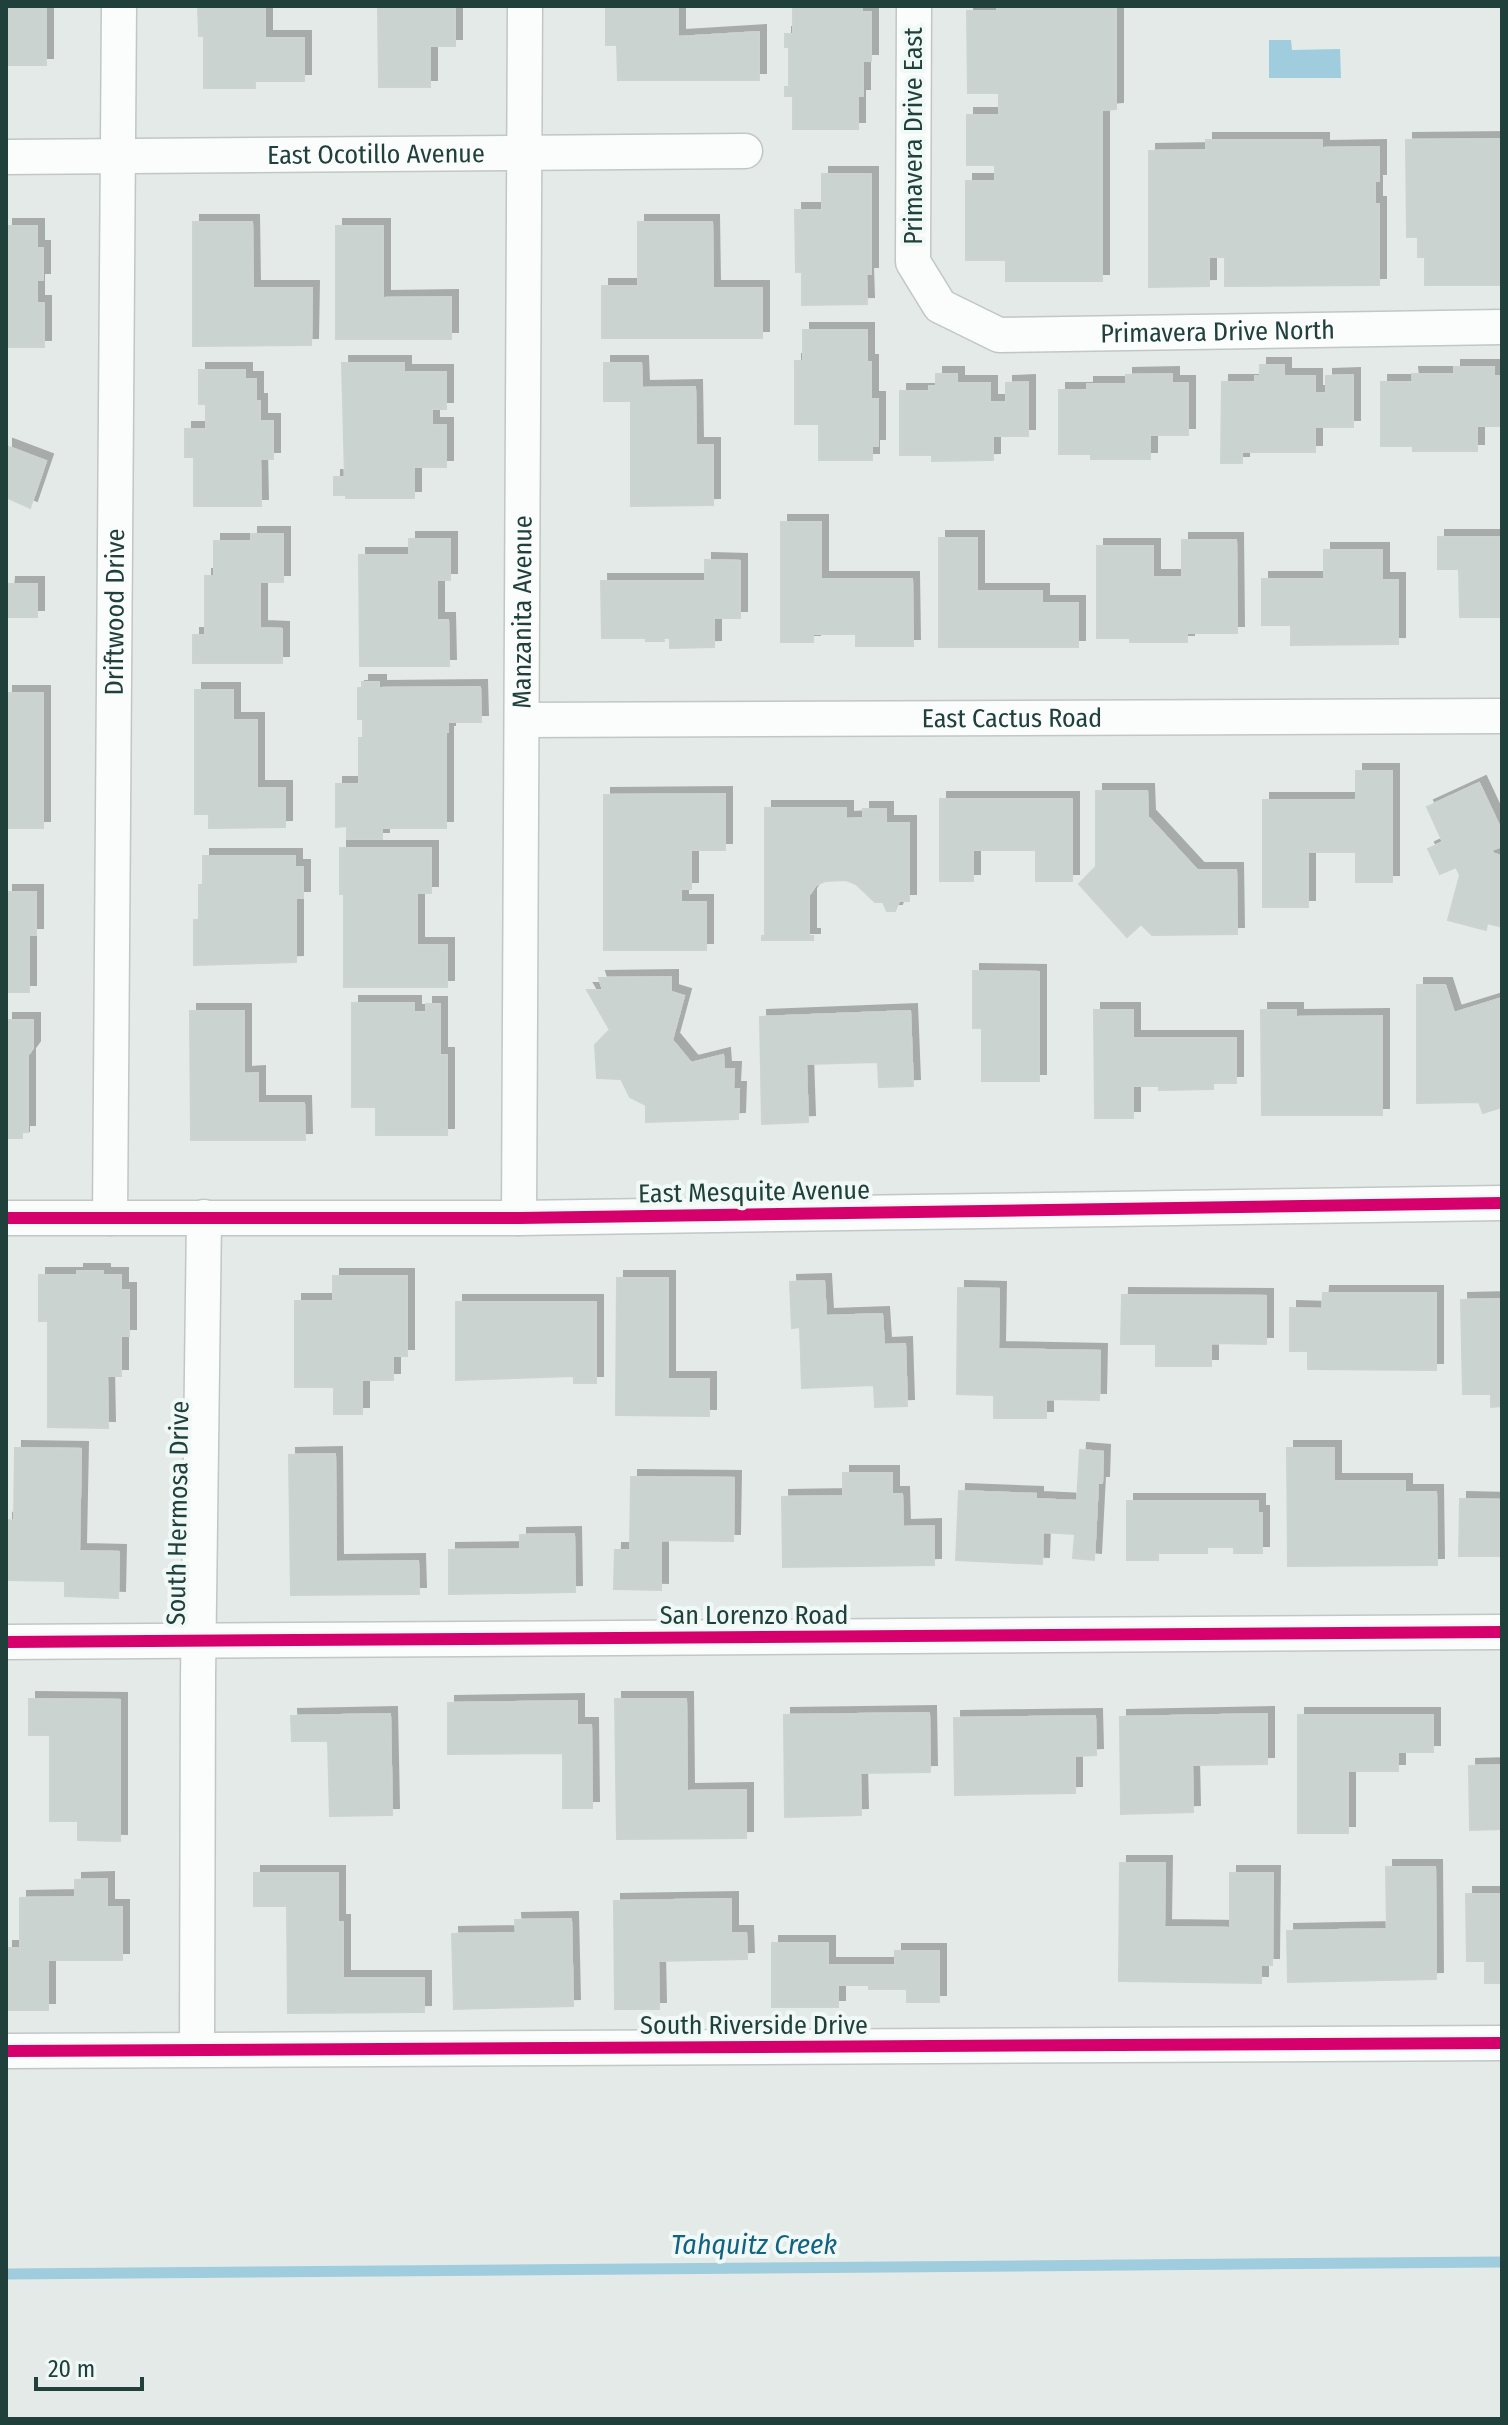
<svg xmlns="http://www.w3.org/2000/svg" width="1508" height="2425" viewBox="0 0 1508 2425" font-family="'Fira Sans Condensed',sans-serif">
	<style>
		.water { fill: #9fcddd }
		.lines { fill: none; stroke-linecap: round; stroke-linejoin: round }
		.stream { stroke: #9fcddd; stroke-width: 11 }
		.building { fill: #cbd3d1; stroke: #ccd3d1; stroke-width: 2; filter: url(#shadow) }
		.minor-casing { stroke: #c1c7c5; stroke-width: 37 }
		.minor { stroke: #fbfcfc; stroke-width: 34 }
		.cycleway-casing { stroke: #f1f9f6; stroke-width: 17 }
		.cycleway { stroke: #d6006c; stroke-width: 12 }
		.labels { text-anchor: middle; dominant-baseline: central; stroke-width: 8; stroke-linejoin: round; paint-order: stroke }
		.street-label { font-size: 26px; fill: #1f403b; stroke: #f1f9f6 }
		.water-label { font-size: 28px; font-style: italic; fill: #126282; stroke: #f1f9f6 }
	</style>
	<defs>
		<filter id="shadow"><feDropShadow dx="7" dy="-7" stdDeviation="0" flood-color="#0004"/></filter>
	</defs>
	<rect width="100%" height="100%" fill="#e4eae8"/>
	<path class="water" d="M1269,40h22l1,10 48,-1 1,29h-72z"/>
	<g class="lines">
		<path class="stream" d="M6,2274l1496,-12"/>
	</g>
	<path class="building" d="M6,6h40v59h-40z
		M198,6h67v32h39v43h-49v7h-51v-52h-5z
		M378,6h77v40h-25v41h-51z
		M606,6h72v31l81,-5v48h-141l-1,-35h-11z
		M793,6h69v6h9v49h-8v35h-5v33h-65v-33h-8v-9h4v-40h-4v-13h8z
		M997,6h119v103l-14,1v171h-96v-21h-40v-79h29v-16h-28v-50h32v-22h-31l-1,-82h30z
		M1502,139v146h-77v-28h-7v-20h-11l-1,-97z
		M1206,140h116v8l57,-1v34h-4v23h4v81l-154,1v-29h-16v29l-60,1v-136l57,-1z
		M822,174h49v100h-5l1,30 -65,1v-33h-6l-1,-62h27z
		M193,222h59l1,66h59l-1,57 -118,1z
		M638,222h74l1,66h49v50h-160v-52h36z
		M6,226h31v22h6v32h-6v23h7v44h-38z
		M336,226h47v72l68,-1v42h-115z
		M803,330h64v32h4v37h7v47h-6v14h-53v-36h-24v-63h8z
		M342,363h62v9h42v37h-14v16h14v42h-32v31h-68v-3h-12v-18h11z
		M604,363h37l1,25 53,-1 1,58h17v60l-82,1v-105h-27z
		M1260,365h24v11h31v17h11v-17l27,-1v52h-38v25h-73v11h-21l1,-81h33v-6h5z
		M1454,367h40v9h8v50h-25v25h-64v-5h-32v-64h32l-1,-8h42z
		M199,370h46v9h11v22h4v20h13v38h-13l1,47h-67v-49h-9v-28h21v-25h-7z
		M936,374h21v9h33v19h16v-19l22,-1v54h-35v24l-61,1v-6h-32v-64h29v-5h7z
		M1172,374v9h16v52h-38v24h-59v-5h-32v-64h28v-6h39v-9z
		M6,446l40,15 -16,47 -24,-11z
		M781,522h40v57h91l1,67h-57v-12h-43v8h-32z
		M251,534h32v48h-23v46l22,1v34h-89v-28h12v-59h9v-35h37z
		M1438,537h64v80h-42l-1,-48h-21z
		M939,538h38v53h65v12h36v44h-139z
		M409,539h41v41h-13v40h11l1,46h-89l-1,-111h50z
		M1182,540h54l1,93h-50v9h-57v-4h-33v-92h56v31h29z
		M1324,550h58v30h16v64l-107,1v-20h-29v-46h62z
		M705,560l35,1v57h-26v29l-44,1v-10h-7l1,3h-18v-3h-44l-1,-57h104z
		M9,584h28v33h-31z
		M362,682h17v6l101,-1 1,35h-33v10h-2v96h-64v11h-35v-13l-11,1v-43h23v-46h4v-19h-5v-31h4z
		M195,690h38v30h24v68h28v39l-76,1v-14h-14z
		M6,693h37v135h-37z
		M1356,771h36v111h-36v-30h-48v55h-45v-107h93z
		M1479,783l23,49v14l-11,4 3,4 8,2v71l-15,-4 -1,7 -38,-10 12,-45 -4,-8 -16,7 -12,-25 15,-7 -16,-35z
		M1096,791h51l1,26 49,53h39l1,64 -85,1 -11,-11 -14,13 -48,-53 17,-17z
		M725,794v56h-34v39h-10v13h25v48h-102v-155z
		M940,799h132v82h-36v-31h-63v31h-33z
		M765,808h81v11l17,-1v-9h23v14h23v78h-10l-4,10h-8l-4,-9h-8l-19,-18 -10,-4 -21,1 -9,4 -7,10v41h4v4h-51v-4h3z
		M340,848h91v45h-14v52h30v42h-103v-93h-4z
		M203,856h92v11h8v31h-7v64l-102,3v-45h5v-35h4z
		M6,892h30v43h-7v57h-23z
		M973,971l66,1v109h-57v-53h-9z
		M671,977v15l13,4 -12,44 19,23 32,-8 1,14h10l-1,20h6l-1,30 -92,3v-17l-16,-8 -9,-18 -24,-1 -2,-33 15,-15 -23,-40h16l-4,-12z
		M1417,985h28l9,28 48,-15v109l-19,6 -4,-11 -62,1z
		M352,1003h62v9h12v-8h14v51h7v80h-71v-28h-24z
		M1094,1010h39v28h103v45h-23v6l-54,1v-4h-26v32h-38z
		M1261,1010h35v7l86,-1v99h-120z
		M190,1011h54v63l14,-1v30h46l1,37h-114z
		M910,1011l3,75 -34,1 -1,-25 -72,2 2,58 -46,2 -2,-107z
		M6,1020h27v28l-5,7v77h-6v6h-16z
		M77,1271h26v4h18v15h8v46h-8v40h-14l1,52 -60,-1v-106h-9v-46h38z
		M333,1276h74v80h-14v24h-31v34h-28v-27h-39v-86h38z
		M617,1278h51v101h41v37l-93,-1z
		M824,1281l2,35 56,-2 2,31 21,-1 2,62 -32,1 -1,-22 -72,3 -2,-61 -8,1 -2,-46z
		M958,1288l41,1 -1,60 102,2 -1,49 -53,-1v19h-52v-23l-37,-1z
		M1323,1293h113v77l-128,-1v-18h-18v-43l32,1z
		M1122,1295l144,1v48l-55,-1v23h-55v-22h-35z
		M1502,1299v107l-11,1v-13h-28l-2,-94z
		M456,1302h140v81h-22v-7l-118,4z
		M15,1448l66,1 -2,102 40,1 -1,46 -53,-2v-15l-59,-1v-60l8,1z
		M1287,1448h47v33h71v11h31l1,73 -149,1z
		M1080,1450l23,2 -1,31h-4l-4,77 -21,-2 2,-24 -32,-2 -1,32 -86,-4 3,-69 77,3v5l41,2z
		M335,1454l1,108 82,-1 1,33 -128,1 -2,-140z
		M843,1473h49v21h10l1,33 31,-1v39l-151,2 -1,-70 61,-1z
		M631,1477l103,1 -1,63 -72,-1v50l-47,-1 1,-39h15z
		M1460,1499l42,1v56h-43z
		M1127,1501h131v12h4v40h-28v-6h-27v6h-49v7h-31z
		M574,1534l1,58 -126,2v-44l71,-1v-14z
		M29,1699l91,1v141l-42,-1v-19h-28v-86h-21z
		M615,1699h71l1,92 59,-1v48l-129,1z
		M577,1701v24h14l1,83h-29v-55l-115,1v-51z
		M929,1713l1,59 -70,1 1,42 -76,2 -1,-102z
		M390,1714l2,101 -62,1 -2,-75h-36l-1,-25z
		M1267,1714v50l-75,1 1,47 -72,2 -1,-97z
		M1298,1715h135v37h-35v19h-50v62h-50z
		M1095,1716l1,39 -21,1v37l-120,2 -1,-77z
		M1502,1765v64l-32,1 -1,-64z
		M1120,1863h45l-1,64 66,1v-55h43l-1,92h-11v18l-142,-2z
		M1386,1867h49l1,112 -148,3 -1,-51 100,-2z
		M254,1873h84v49h5v56h81v34l-136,1 -1,-107h-33z
		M107,1879v28h15v53h-74v50h-42v-62h14v-50l55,-1v-17z
		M1466,1894h34l2,89h-17v-22h-18z
		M731,1899v34h15l1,26 -89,2 1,48h-44l-1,-108z
		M571,1919l2,87 -119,3 -2,-75 64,-1 -1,-13z
		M772,1943h56v22h67v-14h44v51h-32v-13h-38v-4h-31v22h-66z"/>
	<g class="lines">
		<g class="minor-casing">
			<g id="minor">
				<path id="s1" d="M914,6l-1,256 27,44 59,29 503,-8"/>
				<path id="s2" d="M6,157l739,-6"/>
				<path id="s3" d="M522,720l980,-4"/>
				<path d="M6,1218h513l983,-15"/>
				<path id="s4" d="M110,1218l9,-1212"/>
				<path id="s5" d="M519,1218l6,-1212"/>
				<path d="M6,1642l1496,-10"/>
				<path d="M197,2049l1,-371 6,-461"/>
				<path d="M6,2051l1496,-8"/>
			</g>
		</g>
		<use href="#minor" class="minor"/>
		<g class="cycleway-casing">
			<path id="cycleway" d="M6,1218h513l983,-15
				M6,1642l1496,-10
				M6,2051l1496,-8"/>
		</g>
		<use href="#cycleway" class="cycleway"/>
	</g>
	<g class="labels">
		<g class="street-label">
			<text transform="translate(913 136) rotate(-90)">Primavera Drive East</text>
			<text stroke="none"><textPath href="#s2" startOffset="370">East Ocotillo Avenue</textPath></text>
			<text stroke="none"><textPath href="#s1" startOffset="592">Primavera Drive North</textPath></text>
			<text stroke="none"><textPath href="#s4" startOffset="606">Driftwood Drive</textPath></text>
			<text stroke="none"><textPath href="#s5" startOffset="606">Manzanita Avenue</textPath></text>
			<text stroke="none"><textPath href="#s3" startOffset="490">East Cactus Road</textPath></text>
			<text transform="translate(754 1192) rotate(-1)">East Mesquite Avenue</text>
			<text transform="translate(178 1513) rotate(-89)">South Hermosa Drive</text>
			<text x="754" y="1615">San Lorenzo Road</text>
			<text x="754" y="2025">South Riverside Drive</text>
		</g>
		<g class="water-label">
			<text x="754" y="2244">Tahquitz Creek</text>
		</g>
	</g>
	<rect width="1508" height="2425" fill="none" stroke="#1f403b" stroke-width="16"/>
	<path d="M36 2377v12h106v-12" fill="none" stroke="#1f403b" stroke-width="4"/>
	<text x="48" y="2377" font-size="24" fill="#1f403b" stroke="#f1f9f6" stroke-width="6" paint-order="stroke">20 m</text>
</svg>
